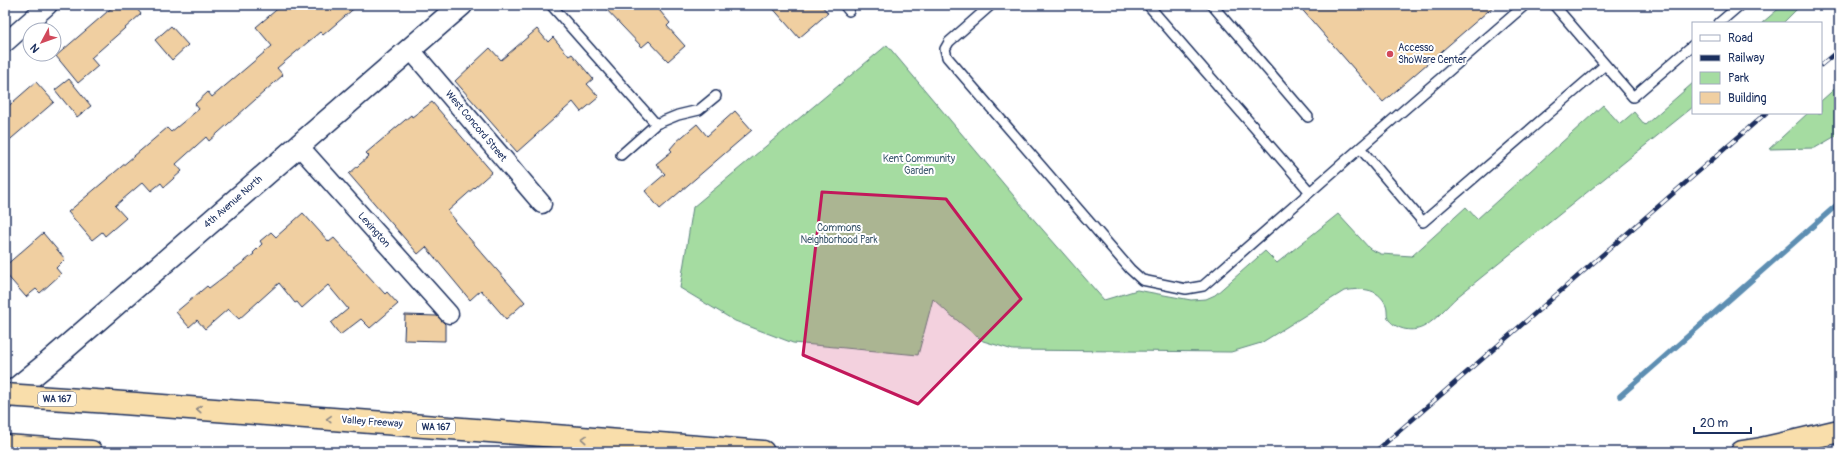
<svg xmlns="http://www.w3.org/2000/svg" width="1844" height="457" viewBox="0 0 1844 457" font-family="Pangolin,sans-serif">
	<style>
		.green { fill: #a5dca1; stroke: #608680 }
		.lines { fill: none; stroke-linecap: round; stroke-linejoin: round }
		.stream { stroke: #5d8eb2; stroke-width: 5.5 }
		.building { fill: #f0cfa1; stroke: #1b2f5e }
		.lane-casing { stroke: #1b2f5e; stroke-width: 12 }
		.street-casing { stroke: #1b2f5e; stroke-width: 21 }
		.secondary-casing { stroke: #1b2f5e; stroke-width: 25 }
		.highway-casing { stroke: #1b2f5e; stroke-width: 25 }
		.lane { stroke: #fff; stroke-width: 9 }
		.street { stroke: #fff; stroke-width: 18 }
		.secondary { stroke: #fff; stroke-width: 22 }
		.highway { stroke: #f9deab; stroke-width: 22 }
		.rail-casing { stroke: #1b2f5e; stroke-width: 4.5 }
		.rail { stroke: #fff; stroke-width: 3; stroke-dasharray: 9; stroke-linecap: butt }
		.highway-bridge-casing { stroke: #1b2f5e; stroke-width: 25; stroke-linecap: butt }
		.highway-bridge { stroke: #f9deab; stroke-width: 22 }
		.oneway { stroke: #8a8684 }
		.marked { fill: #c2185b; fill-opacity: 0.2; stroke: #c2185b; stroke-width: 3; stroke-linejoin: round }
		.poi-dot { fill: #d1495b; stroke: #fff; stroke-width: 1.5 }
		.labels { text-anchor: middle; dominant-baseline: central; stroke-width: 4; stroke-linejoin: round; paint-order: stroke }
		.shield { fill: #fff; stroke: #5f6d8e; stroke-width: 1 }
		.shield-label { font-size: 9px; font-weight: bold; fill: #1b2f5e }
		.poi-label { font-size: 10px; fill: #1b2f5e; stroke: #fff; text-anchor: start }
		.street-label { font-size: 10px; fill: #1b2f5e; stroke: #fff }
		.park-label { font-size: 10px; fill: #3e5a6f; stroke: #fff }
	</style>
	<rect width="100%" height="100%" fill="#fff"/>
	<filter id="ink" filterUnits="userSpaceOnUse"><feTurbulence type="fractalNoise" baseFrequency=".025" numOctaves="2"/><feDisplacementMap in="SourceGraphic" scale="8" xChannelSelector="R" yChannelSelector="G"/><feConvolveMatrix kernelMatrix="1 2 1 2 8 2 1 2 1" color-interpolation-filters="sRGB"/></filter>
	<g filter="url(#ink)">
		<path class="green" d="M1783,5h18l-18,18h-21z
			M887,45l142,169 75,86 33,-10 54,10 15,-1 9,-4 50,-44 12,12 61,-49 32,35 11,5 31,2 54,-49 11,12 126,-114 17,19 14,-12 11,13 48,-42v24l-236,190c-10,9 -20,22 -32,29 -11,7 -28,4 -36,-6 -3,-4 -1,-10 -3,-15 -8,-18 -26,-17 -42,-14l-83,52 -30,9 -218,-2 -30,-9 -35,-28 -15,-14 -15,56 -125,-12 -58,-22 -55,-33 13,-81z
			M1839,85v49l-24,14 -46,1 39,-36h13v-12z"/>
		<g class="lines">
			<path class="stream" d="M1620,396l219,-193"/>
		</g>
		<path class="building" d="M115,5h19l7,9 -50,44 7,8 -20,17 -22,-27z
			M282,5h76l-35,30 -3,-3 -43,36 6,7 -74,66 -3,-4 -30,27 6,7 -18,16 -3,-4 -10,8 -8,-9 -28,24 11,12 -21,18 -3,-4 -10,8 -24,-28 99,-84 4,4 28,-23 -4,-5 13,-12 4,5 60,-51 -16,-19z
			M602,5h53l15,18 -3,3 18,20 -17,15 -19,-20 -7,6z
			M770,5h51l7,8 -29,25z
			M1298,5h197l-112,97z
			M171,26l17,19 -16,15 -17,-20z
			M537,29l11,13 5,-5 16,19 3,-2 21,25 -6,5 12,13 -18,15 -8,-10 -56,50 -62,-71 35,-33 11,12z
			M69,79l22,27 -14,11 -22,-27z
			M36,82l18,20 -49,42v-35z
			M432,102l60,70 -44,39 8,10 -1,1 70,80 -19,17 -25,-29 -11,10 -44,-53 -8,7 -69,-80 20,-18 -3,-3 45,-38 1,2z
			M735,111l17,19 -92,79 -15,-18 20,-17 -9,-10 16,-13 -2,-2 6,-7 21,-18 10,12z
			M303,213l26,29 5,-4 51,56 2,-2 11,12 -28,24 -9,-9 -21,16 -9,-12 17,-14 -20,-24 -26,23 -5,-6 -2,1 -16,-20 -40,36 -11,-10 -23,20 -8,-9 -8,7 -13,-15 31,-26 2,2 45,-34 -1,-1 9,-9 -2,-3 11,-9 5,5z
			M43,233l22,26 -9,9 5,6 -21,19 -4,-4 -10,8 -21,-24v-7z
			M405,315l32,1 8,8v17l-41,-1z"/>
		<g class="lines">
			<g class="lane-casing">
				<path id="lane" d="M551,5l105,119 -35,31
					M844,5l5,6
					M991,5l-42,37 -4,7 2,8 183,212 12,11 44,9 17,-3 107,-94
					M1148,5l162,187 50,-44 63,74 182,-157
					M1212,5l96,112
					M1554,5l79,92 60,-52
					M1719,23l21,-18
					M656,124l22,-9 21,-5 17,-14
					M1360,148l165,-143"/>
			</g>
			<g class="street-casing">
				<path id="street" d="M5,43l43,-38
					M410,49l132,155
					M299,146l150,168"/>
			</g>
			<g class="secondary-casing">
				<path id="secondary" d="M5,398l43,-35 413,-358"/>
			</g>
			<g class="highway-casing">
				<path id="highway" d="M110,402l653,50
					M5,446l86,6
					M1742,452l19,-3 78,-18"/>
			</g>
			<use href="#lane" class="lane"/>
			<use href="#street" class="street"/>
			<use href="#secondary" class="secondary"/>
			<use href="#highway" class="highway"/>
			<g class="rail-casing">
				<path id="rail" d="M1821,65l18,-15
					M1375,452l391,-339"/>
			</g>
			<use href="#rail" class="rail"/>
			<g class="highway-bridge-casing">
				<path id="highway-bridge" d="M5,395l105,7"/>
			</g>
			<use href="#highway-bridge" class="highway-bridge"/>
		</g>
		<defs><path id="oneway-chevron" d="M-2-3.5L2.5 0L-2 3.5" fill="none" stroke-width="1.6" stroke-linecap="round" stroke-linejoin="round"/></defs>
		<g class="oneway">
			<use href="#oneway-chevron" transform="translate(199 409) rotate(-176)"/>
			<use href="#oneway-chevron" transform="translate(329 419) rotate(-176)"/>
			<use href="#oneway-chevron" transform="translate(584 439) rotate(-176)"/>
		</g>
	</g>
	<path class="marked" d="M822,192l124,7 75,100 -103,105 -115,-49z"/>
	<circle class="poi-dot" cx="1390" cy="54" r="4"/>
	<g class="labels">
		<g class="shield">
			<rect x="38" y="392" width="38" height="14" rx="3"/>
			<rect x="417" y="420" width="38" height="14" rx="3"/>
		</g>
		<g class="shield-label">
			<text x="57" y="399">WA 167</text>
			<text x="436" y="427">WA 167</text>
		</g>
		<g class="poi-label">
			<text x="1398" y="48">Accesso<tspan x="1398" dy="12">ShoWare Center</tspan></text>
		</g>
		<g class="street-label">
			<text transform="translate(476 126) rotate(50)">West Concord Street</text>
			<text transform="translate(233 202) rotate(-41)">4th Avenue North</text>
			<text transform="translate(374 230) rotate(48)">Lexington</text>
			<text transform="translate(372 422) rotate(4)">Valley Freeway</text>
		</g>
		<g class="park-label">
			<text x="919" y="159">Kent Community<tspan x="919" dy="12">Garden</tspan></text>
			<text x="839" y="228">Commons<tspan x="839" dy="12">Neighborhood Park</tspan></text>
		</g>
	</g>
	<rect width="1844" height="457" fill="none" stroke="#fff" stroke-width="20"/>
	<rect x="10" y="10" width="1824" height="437" fill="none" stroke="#1b2f5e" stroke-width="1.5" filter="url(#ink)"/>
	<rect x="1692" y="22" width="130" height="92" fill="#ffffff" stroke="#a4acbf"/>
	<rect x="1700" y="35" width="20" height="6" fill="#ffffff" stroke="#a4acbf"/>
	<text x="1728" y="42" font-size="12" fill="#1b2f5e">Road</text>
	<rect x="1700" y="55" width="20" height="6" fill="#1b2f5e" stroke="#a4acbf"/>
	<text x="1728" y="62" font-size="12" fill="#1b2f5e">Railway</text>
	<rect x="1700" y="72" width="20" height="12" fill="#a5dca1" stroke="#a4acbf"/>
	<text x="1728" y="82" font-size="12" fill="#1b2f5e">Park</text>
	<rect x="1700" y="92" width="20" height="12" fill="#f0cfa1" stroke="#a4acbf"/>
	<text x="1728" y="102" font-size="12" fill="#1b2f5e">Building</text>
	<g transform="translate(42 42) rotate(229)"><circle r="19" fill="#ffffff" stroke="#a4acbf"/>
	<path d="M0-3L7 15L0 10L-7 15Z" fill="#d1495b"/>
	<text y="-6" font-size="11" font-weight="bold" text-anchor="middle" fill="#1b2f5e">N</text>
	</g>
	<path d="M1694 427v6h57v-6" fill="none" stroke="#1b2f5e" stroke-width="2"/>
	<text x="1700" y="427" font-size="12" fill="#1b2f5e" stroke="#ffffff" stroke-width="3" paint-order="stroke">20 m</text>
</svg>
